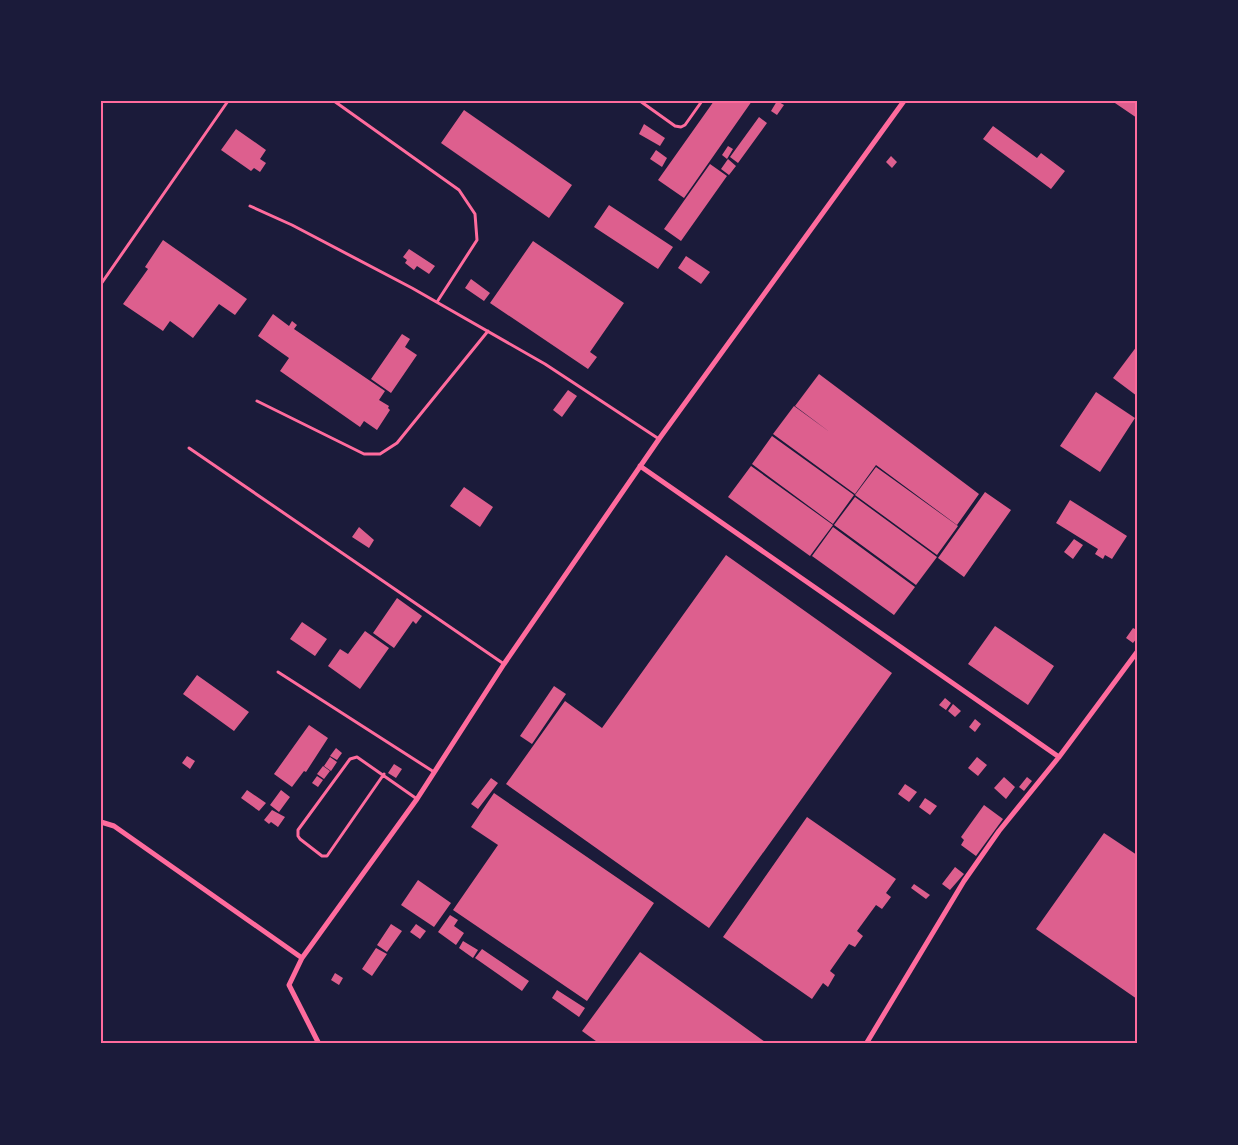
<svg xmlns="http://www.w3.org/2000/svg" width="1238" height="1145" viewBox="0 0 1238 1145" font-family="'Open Sans',sans-serif">
	<style>
		.building { fill: #dd5f8e }
		.lines { fill: none; stroke-linecap: round; stroke-linejoin: round }
		.service { stroke: #ff6b9d; stroke-width: 3 }
		.minor { stroke: #ff6b9d; stroke-width: 5 }
		.neatline { fill: none; stroke: #ff6b9d; stroke-width: 2 }
	</style>
	<rect width="100%" height="100%" fill="#1b1b3a"/>
	<path class="building" d="M714,101h38l-68,97 -26,-18z
		M777,101l7,4 -7,10 -6,-4z
		M1112,101h25v17z
		M464,110l108,75 -23,33 -108,-75z
		M759,117l8,6 -29,40 -8,-6z
		M644,124l21,14 -5,8 -21,-12z
		M993,126l44,32 4,-5 24,18 -14,18 -68,-50z
		M236,129l30,21 -6,9 6,4 -6,9 -6,-4 -3,3 -30,-21z
		M728,146l5,3 -6,10 -5,-4z
		M656,150l11,8 -5,9 -12,-8z
		M891,156l6,6 -5,6 -6,-6z
		M728,159l8,7 -7,9 -8,-6z
		M710,164l17,12 -46,65 -17,-12z
		M609,205l64,42 -15,22 -64,-42z
		M163,240l84,59 -12,16 -16,-11 -26,34 -23,-17 -7,10 -40,-27 25,-35 -3,-2z
		M533,241l91,62 -34,49 7,5 -9,12 -98,-66z
		M409,249l26,17 -6,8 -12,-8 -3,4 -9,-7 2,-3 -4,-3z
		M686,256l24,16 -9,12 -23,-16z
		M471,279l19,14 -6,8 -19,-13z
		M273,314l16,12 3,-5 5,4 -3,4 91,62 -6,9 10,6 -1,2 2,2 -13,20 -13,-9 -4,6 -80,-56 9,-13 -31,-22z
		M402,334l8,5 -5,8 12,8 -26,38 -20,-14z
		M1137,346v50l-24,-18z
		M819,374l160,120 -22,31 -81,-60 -21,29 -82,-60 21,-28 37,27 -36,-27z
		M568,390l9,6 -15,21 -9,-7z
		M1096,392l39,26 -35,54 -40,-26z
		M772,436l82,59 -21,29 -81,-60z
		M751,466l82,59 -23,31 -82,-59z
		M876,467l82,59 -21,29 -82,-60z
		M464,487l29,20 -13,20 -30,-21z
		M985,492l26,18 -47,67 -26,-19z
		M855,497l82,60 -21,28 -82,-60z
		M1070,500l57,36 -15,23 -7,-4 -2,4 -8,-5 3,-5 -42,-26z
		M359,527l15,13 -5,8 -17,-11z
		M833,527l82,60 -21,28 -82,-59z
		M1074,539l9,6 -10,14 -9,-7z
		M726,555l166,118 -183,255 -203,-144 59,-83 37,27z
		M397,598l25,18 -6,8 -3,-3 -19,27 -21,-15z
		M302,622l25,17 -12,17 -25,-17z
		M995,626l59,40 -26,39 -60,-41z
		M1133,628l4,2v8l-4,5 -7,-5z
		M365,631l24,17 -29,41 -32,-23 12,-17 8,5z
		M197,675l52,37 -15,19 -51,-37z
		M554,686l12,8 -34,50 -12,-8z
		M945,698l6,5 -5,7 -7,-5z
		M953,704l8,7 -6,6 -7,-6z
		M975,719l6,5 -6,8 -6,-5z
		M309,725l19,13 -22,34 -2,-1 -12,16 -18,-13z
		M336,748l6,5 -5,7 -7,-4z
		M187,756l8,5 -5,8 -8,-6z
		M330,757l7,5 -6,9 -7,-5z
		M977,757l10,8 -9,11 -10,-8z
		M394,764l8,5 -6,9 -8,-5z
		M323,766l7,5 -6,8 -7,-5z
		M317,776l6,4 -5,7 -6,-4z
		M1004,777l11,10 -9,12 -12,-11z
		M1027,777l5,4 -8,10 -5,-4z
		M491,778l7,5 -20,26 -7,-5z
		M905,784l12,8 -8,10 -11,-8z
		M247,790l19,13 -7,8 -18,-13z
		M281,790l9,7 -11,15 -9,-7z
		M494,793l160,110 -67,98 -134,-91 45,-65 -27,-18z
		M925,798l12,8 -7,9 -11,-8z
		M984,805l19,14 -27,37 -15,-11 3,-5 -3,-3z
		M272,810l13,7 -7,10 -7,-5 -2,2 -5,-4z
		M807,817l89,62 -10,14 5,4 -9,12 -6,-4 -19,26 6,5 -8,11 -6,-3 -19,27 5,4 -7,12 -5,-4 -11,16 -89,-62z
		M1104,833l33,22v144l-101,-70z
		M955,867l9,7 -14,16 -8,-6z
		M418,880l33,23 -17,24 -33,-22z
		M914,884l16,11 -4,4 -15,-11z
		M450,915l8,5 -4,6 10,7 -8,12 -18,-13z
		M391,924l11,7 -15,21 -10,-7z
		M416,924l10,7 -6,8 -10,-7z
		M463,941l15,9 -5,8 -14,-10z
		M376,948l11,6 -15,22 -10,-7z
		M482,949l47,32 -7,10 -47,-33z
		M640,952l128,92h-168l-18,-13z
		M335,973l8,5 -4,7 -8,-5z
		M557,990l28,18 -6,9 -27,-19z"/>
	<g class="lines">
		<path class="service" d="M334,101l125,89 16,24 2,26 -40,62
			M640,101l35,25 6,1 4,-2 17,-24
			M250,206l42,19 120,63 133,76 114,75
			M101,284l127,-183
			M257,401l107,53h16l17,-11 91,-112
			M189,448l315,216
			M278,672l156,100
			M384,774l-57,82h-5l-22,-17 -2,-3v-6l52,-71 7,-2 60,42"/>
		<path class="minor" d="M640,466l419,291
			M101,822l13,4 188,132 -13,27 30,59
			M302,958l115,-159 87,-135 155,-225 245,-338
			M866,1044l98,-163 35,-50 60,-74 78,-105"/>
	</g>
	<rect width="1238" height="1145" fill="none" stroke="#1b1b3a" stroke-width="205"/>
	<rect x="102" y="102" width="1034" height="940" class="neatline"/>
</svg>
